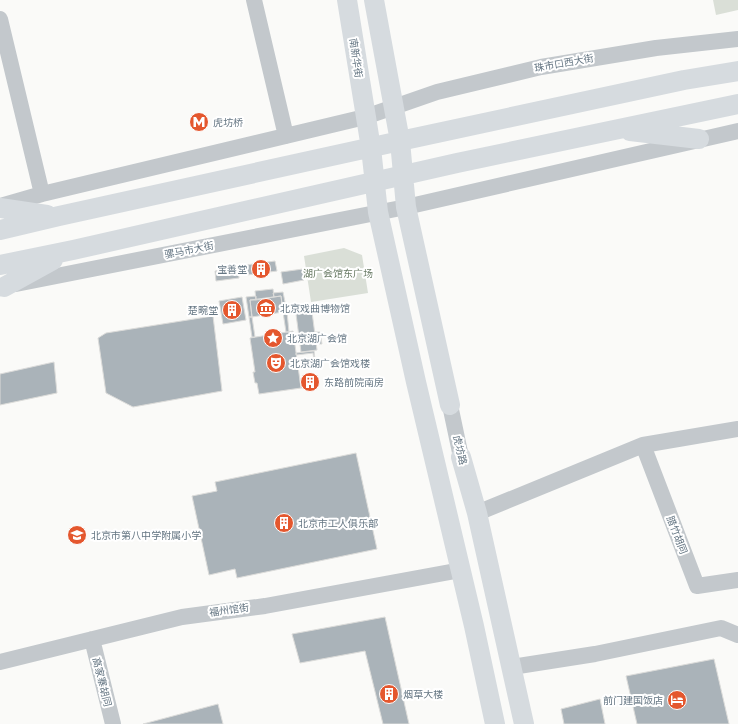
<svg xmlns="http://www.w3.org/2000/svg" width="738" height="724" viewBox="0 0 738 724" font-family="'Archivo Narrow','Noto Sans SC',sans-serif">
	<style>
		.green { fill: #dadfd7 }
		.building { fill: #aab3b9; stroke: #dcdcda }
		.lines { fill: none; stroke-linecap: round; stroke-linejoin: round }
		.minor { stroke: #c3c8cc; stroke-width: 16 }
		.major { stroke: #d6dbdf; stroke-width: 20 }
		.labels { text-anchor: middle; dominant-baseline: central; stroke-width: 4; stroke-linejoin: round; paint-order: stroke }
		.street-label { font-size: 10px; fill: #657683; stroke: #fff }
		.poi-label { font-size: 10px; fill: #657683; stroke: #fff; text-anchor: start }
		.park-label { font-size: 10px; fill: #687a64; stroke: #fff }
	</style>
	<rect width="100%" height="100%" fill="#fafaf8"/>
	<path class="green" d="M713,0h25v10l-22,5z
		M344,248l18,7 6,38 -57,9 -7,-46z"/>
	<path class="building" d="M275,261l2,10 -30,4 -1,-10z
		M238,268l1,10 -23,3 -1,-10z
		M303,269l1,11 -21,4 -2,-12z
		M273,289l1,8 -18,3 -1,-9z
		M283,292l4,20h-4l-2,-16 -7,1 -1,-4z
		M256,296v4h-6l2,17h-3l-3,-20z
		M281,296l2,16 -31,5 -2,-17z
		M242,297l4,23 -23,4 -4,-23z
		M283,312h4l2,20h-3z
		M309,312h3l5,38 -16,2 -5,-38z
		M213,316l9,75 -89,16 -27,-14 -8,-55 8,-5z
		M249,317h3l3,20h-3z
		M293,331l8,57 -42,6 -2,-11h-2l-2,-11h2l-5,-34z
		M315,332h5l2,12h-5z
		M314,351l2,16h-1l-2,-14 -17,2v-2z
		M54,362l3,31 -57,12v-31z
		M317,377h1l1,8 -18,3 -1,-9z
		M356,453l21,96 -140,29 -2,-9 -26,6 -17,-79 25,-5 -2,-9z
		M385,617l24,107h-26l-18,-73 -65,12 -8,-29z
		M714,659l15,65h-92l-11,-48z
		M600,699l5,25h-41l-3,-15z
		M218,704l5,20h-80z"/>
	<g class="lines">
		<path class="minor" d="M254,0l32,136
			M0,19l42,175
			M0,206l42,-12 323,-77 72,-25 104,-25 115,-19 82,-9
			M16,284l390,-77 332,-76
			M450,405l11,52
			M643,445l54,141 41,-6
			M477,513l166,-68 95,-16
			M92,639l21,85
			M0,662l182,-45 83,-11 196,-36
			M512,667l83,-13 126,-26 17,7"/>
		<path class="major" d="M347,0l24,148 7,64 38,170 58,244 21,98
			M374,0l26,141 6,66 44,198
			M630,131l69,8
			M0,208l47,7
			M0,230l59,-14 341,-75 284,-61 54,-9
			M0,265l73,-15 384,-87 281,-59
			M4,287l49,-27
			M461,457l16,56 47,211"/>
	</g>
	<defs>
		<g id="metro-disc" transform="scale(1)"><circle r="9.5" fill="#e4572e" stroke="#fff"/><path d="M-5.5 5V-5H-3L0 0L3-5H5.5V5H3V-.5L0 4L-3-.5V5Z" fill="#fff"/></g>
		<g id="building-disc" transform="scale(1)"><circle r="9.5" fill="#e4572e" stroke="#fff"/><path d="M-4-6H4V6H1V3H-1V6H-4ZM-2.5-4.3h1.7v1.8h-1.7ZM.8-4.3h1.7v1.8H.8ZM-2.5-1h1.7V.8h-1.7ZM.8-1h1.7V.8H.8Z" fill="#fff"/></g>
		<g id="museum-disc" transform="scale(1)"><circle r="9.5" fill="#e4572e" stroke="#fff"/><path d="M0-6L6-3V-2H-6V-3ZM-5-1h2V3h-2ZM-1-1h2V3h-2ZM3-1h2V3H3ZM-6 4H6V6H-6Z" fill="#fff"/></g>
		<g id="sight-disc" transform="scale(1)"><circle r="9.5" fill="#e4572e" stroke="#fff"/><path d="M0-6L1.8-2.2L6-1.7L2.9 1.2L3.7 5.4L0 3.3L-3.7 5.4L-2.9 1.2L-6-1.7L-1.8-2.2Z" fill="#fff"/></g>
		<g id="theatre-disc" transform="scale(1)"><circle r="9.5" fill="#e4572e" stroke="#fff"/><path d="M-5-5.5Q0-4 5-5.5V0Q5 5 0 6Q-5 5-5 0ZM-3.3-2.5H-1v1.5H-3.3ZM1-2.5H3.3v1.5H1ZM-2.8 1Q0 5.5 2.8 1Z" fill="#fff"/></g>
		<g id="school-disc" transform="scale(1)"><circle r="9.5" fill="#e4572e" stroke="#fff"/><path d="M0-5L7-2L0 1L-7-2ZM-4 1L0 2.5L4 1V4Q0 6-4 4Z" fill="#fff"/></g>
		<g id="hotel-disc" transform="scale(1)"><circle r="9.5" fill="#e4572e" stroke="#fff"/><path d="M-6-4.5h1.5V1H6V5H4.5V3h-9V5H-6ZM-4 0a1.8 1.8 0 1 1 3.6 0ZM.5 0V-2.5h3Q6-2.5 6 0Z" fill="#fff"/></g>
	</defs>
	<g fill-rule="evenodd">
		<use href="#metro-disc" x="199" y="122"/>
		<use href="#building-disc" x="261" y="269"/>
		<use href="#museum-disc" x="266" y="308"/>
		<use href="#building-disc" x="232" y="310"/>
		<use href="#sight-disc" x="273" y="338"/>
		<use href="#theatre-disc" x="276" y="363"/>
		<use href="#building-disc" x="310" y="382"/>
		<use href="#building-disc" x="284" y="523"/>
		<use href="#school-disc" x="77" y="535"/>
		<use href="#building-disc" x="389" y="694"/>
		<use href="#hotel-disc" x="677" y="700"/>
	</g>
	<g class="labels">
		<g class="street-label">
			<text transform="translate(356 58) rotate(81)">南新华街</text>
			<text transform="translate(564 63) rotate(-10)">珠市口西大街</text>
			<text transform="translate(189 250) rotate(-11)">骡马市大街</text>
			<text transform="translate(460 450) rotate(77)">虎坊路</text>
			<text transform="translate(677 535) rotate(69)">腊竹胡同</text>
			<text transform="translate(229 610) rotate(-8)">福州馆街</text>
			<text transform="translate(102 682) rotate(76)">高家寨胡同</text>
		</g>
		<g class="poi-label">
			<text x="213" y="122">虎坊桥</text>
			<text x="247" y="269" text-anchor="end">宝善堂</text>
			<text x="280" y="308">北京戏曲博物馆</text>
			<text x="218" y="310" text-anchor="end">楚畹堂</text>
			<text x="287" y="338">北京湖广会馆</text>
			<text x="290" y="363">北京湖广会馆戏楼</text>
			<text x="324" y="382">东路前院南房</text>
			<text x="298" y="523">北京市工人俱乐部</text>
			<text x="91" y="535">北京市第八中学附属小学</text>
			<text x="403" y="694">烟草大楼</text>
			<text x="663" y="700" text-anchor="end">前门建国饭店</text>
		</g>
		<g class="park-label">
			<text x="338" y="273">湖广会馆东广场</text>
		</g>
	</g>
</svg>
